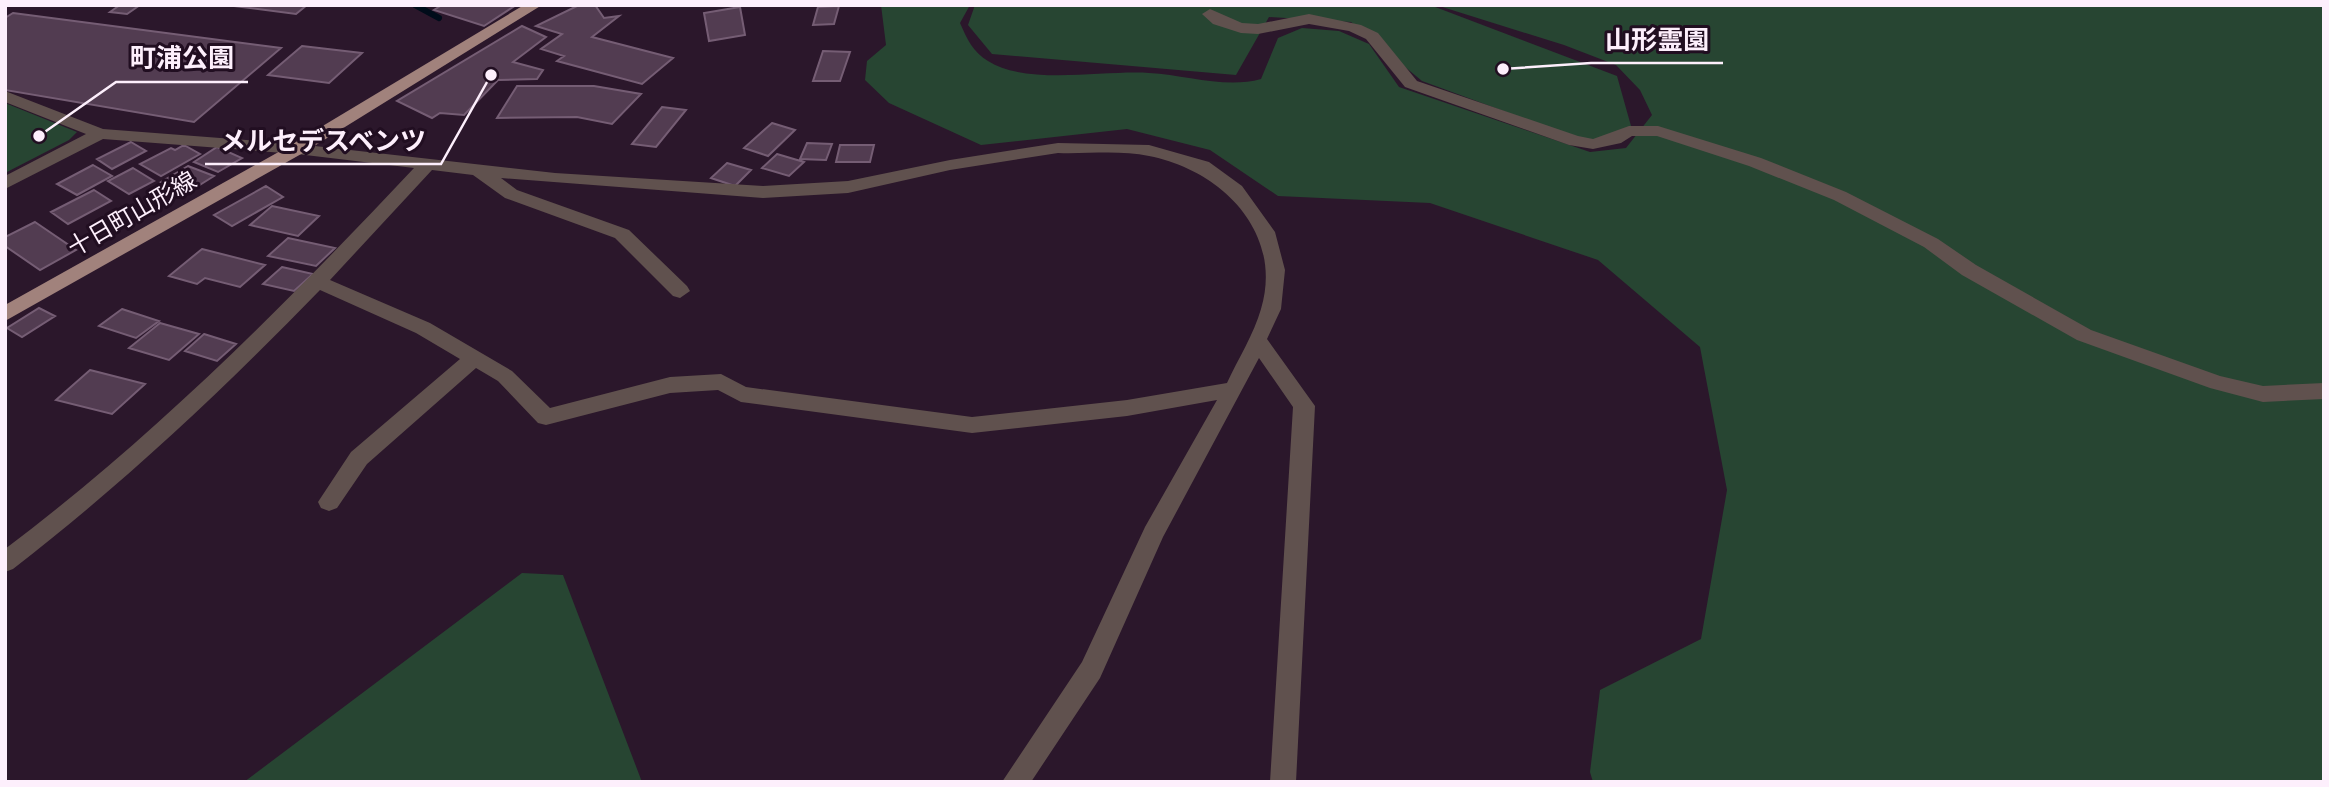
<svg xmlns="http://www.w3.org/2000/svg" width="2329" height="787" viewBox="0 0 2329 787" font-family="Karla,'Noto Sans JP',sans-serif">
	<style>
		.green { fill: #274532 }
		.lines { fill: none; stroke-linecap: round; stroke-linejoin: round }
		.stream { stroke: #000c1a; stroke-width: 6 }
		.building { fill: #523c51; stroke: #755d74; stroke-width: 2 }
		.minor { fill: #60514e; fill-rule: evenodd }
		.major { fill: #a1827c; fill-rule: evenodd }
		.labels { text-anchor: middle; dominant-baseline: central; stroke-width: 6; stroke-linejoin: round; paint-order: stroke }
		.street-label { font-size: 24px; fill: #fdeffc; stroke: #210e21 }
		.leader { fill: none; stroke: #fdeffc; stroke-width: 2.5 }
		.callout-dot { fill: #fdeffc; stroke: #210e21; stroke-width: 2.5 }
		.callout-label { font-size: 26px; text-anchor: middle; font-weight: bold; fill: #fdeffc; stroke: #210e21; stroke-width: 6; stroke-linejoin: round; paint-order: stroke }
	</style>
	<rect width="100%" height="100%" fill="#2b172b"/>
	<path class="green" d="M881,5h89l-10,18c7,16 13,29 28,38 39,25 116,9 161,12 37,2 77,16 112,6l17,-41 24,-10 37,3 30,13 30,43 191,65 36,-4 26,-33 -12,-25 -24,-25 -52,-20 -128,-40h888v777h-731l-3,-10 10,-82 101,-51 26,-149 -27,-143 -102,-87 -168,-57 -152,-7 -68,-46 -83,-21 -146,16 -92,-42 -24,-23 2,-19 19,-16z
		M975,5h455l187,71 14,50 -38,18 -171,-63 -71,-59 -82,-5 -33,58 -244,-21 -24,-29z
		M5,103l72,29 -8,8 -64,33z
		M522,573l41,2 79,207h-398z"/>
	<g class="lines">
		<path class="stream" d="M415,5l24,13"/>
	</g>
	<path class="building" d="M120,5h20l-13,9 -17,-2z
		M226,5h81l-11,9z
		M442,5l28,1 46,-1 -32,21 -50,-16z
		M579,5h16l9,13 15,-2 -27,21 81,21 -31,26 -85,-23 7,-5 -23,-7 21,-15 -26,-8z
		M839,6l-5,18 -21,1 5,-18z
		M740,7l5,28 -36,6 -5,-28z
		M13,13l268,35 -87,74 -189,-32v-72z
		M522,26l24,11 -33,25 30,8 -6,9 -39,1 -34,35 -24,-2 -8,5 -35,-17z
		M302,46l60,7 -33,30 -61,-8z
		M823,51l27,1 -10,29h-27z
		M517,86h77l47,8 -29,30 -35,-7 -80,1z
		M662,107l24,3 -30,37 -24,-3z
		M772,123l23,7 -27,26 -24,-8z
		M131,142l15,9 -34,18 -15,-10z
		M807,143l25,1 -6,16 -26,-1z
		M184,145l16,9 -39,22 -21,-12 31,-16 4,2z
		M840,145h34l-4,17h-34z
		M217,147l25,11 -24,14 -24,-10z
		M777,154l27,8 -15,14 -27,-8z
		M727,163l24,7 -16,16 -24,-8z
		M93,165l19,11 -35,19 -20,-11z
		M188,166l26,10 -27,17 -26,-11z
		M133,168l21,13 -25,13 -21,-13z
		M266,186l17,11 -51,29 -18,-11z
		M94,190l17,11 -43,23 -17,-12z
		M272,206l47,10 -21,20 -48,-11z
		M35,222l41,28 -36,20 -35,-24v-9z
		M288,238l47,10 -19,18 -48,-10z
		M202,249l63,16 -25,22 -35,-9 -8,6 -28,-8z
		M282,267l31,7 -19,17 -31,-7z
		M39,308l16,8 -33,21 -15,-9z
		M122,309l37,12 -23,17 -37,-12z
		M160,323l39,11 -30,26 -40,-12z
		M204,334l32,10 -19,17 -32,-10z
		M90,370l55,14 -33,30 -56,-14z"/>
	<g class="lines">
		<path class="minor" d="M1210,9l32,14 16,1 51,-10 52,11 17,8 39,48 161,55 15,3 36,-13h29l103,32 85,34 92,47 38,26 115,65 129,46 43,10 61,-3v16l-61,3 -53,-14 -133,-48 -115,-65 -38,-28 -90,-47 -85,-34 -92,-30h-25l-11,7 -28,6 -24,-4 -164,-58 -39,-48 -17,-8 -40,-7 -51,10 -17,-1 -28,-9 -11,-10z
			M5,91l98,38 194,15 258,29 208,13 85,-5 102,-21 108,-17 91,2 60,17 33,24 33,46 10,38 -4,39 -14,30 48,67 -19,376h-26l23,-375 -34,-49 -96,179 -63,141 -69,104h-29l80,-120 63,-135 72,-127 -90,16 -155,17 -231,-31 -23,-12 -48,3 -124,32 -8,-2 -40,-42 -22,-13 -109,96 -30,44 -8,3 -8,-3 -3,-6 33,-50 109,-93 -44,-26 -96,-43c-97,100 -197,194 -307,279l-8,3v-23c150,-113 281,-245 409,-381l-117,-14 -194,-15 -98,50v-13l81,-42 -81,-32zM1058,153c29,1 63,-3 91,3 72,14 135,76 112,153 -7,25 -23,50 -34,74l-100,17 -155,17 -226,-30 -25,-13 -51,3 -120,31 -38,-37 -82,-48 -100,-43 102,-110 41,5 32,23 110,40 58,58 7,2 10,-7 -3,-5 -58,-56 -112,-40 -16,-12 262,20 85,-5 102,-23z"/>
		<path class="major" d="M524,5h18l-239,148 -298,168v-16l286,-160z"/>
	</g>
	<g class="labels">
		<g class="street-label">
			<text transform="translate(132 214) rotate(-30)">十日町山形線</text>
		</g>
	</g>
	<path class="leader" d="M1503 69L1591 63H1723M39 136L116 82H248M491 75L441 164H205"/>
	<g class="callout-dot">
		<circle cx="1503" cy="69" r="7"/>
		<circle cx="39" cy="136" r="7"/>
		<circle cx="491" cy="75" r="7"/>
	</g>
	<g class="callout-label">
		<text x="1657" y="49">山形霊園</text>
		<text x="182" y="67">町浦公園</text>
		<text x="323" y="150">メルセデスベンツ</text>
	</g>
	<rect width="2329" height="787" fill="none" stroke="#fdeffc" stroke-width="14"/>
</svg>
